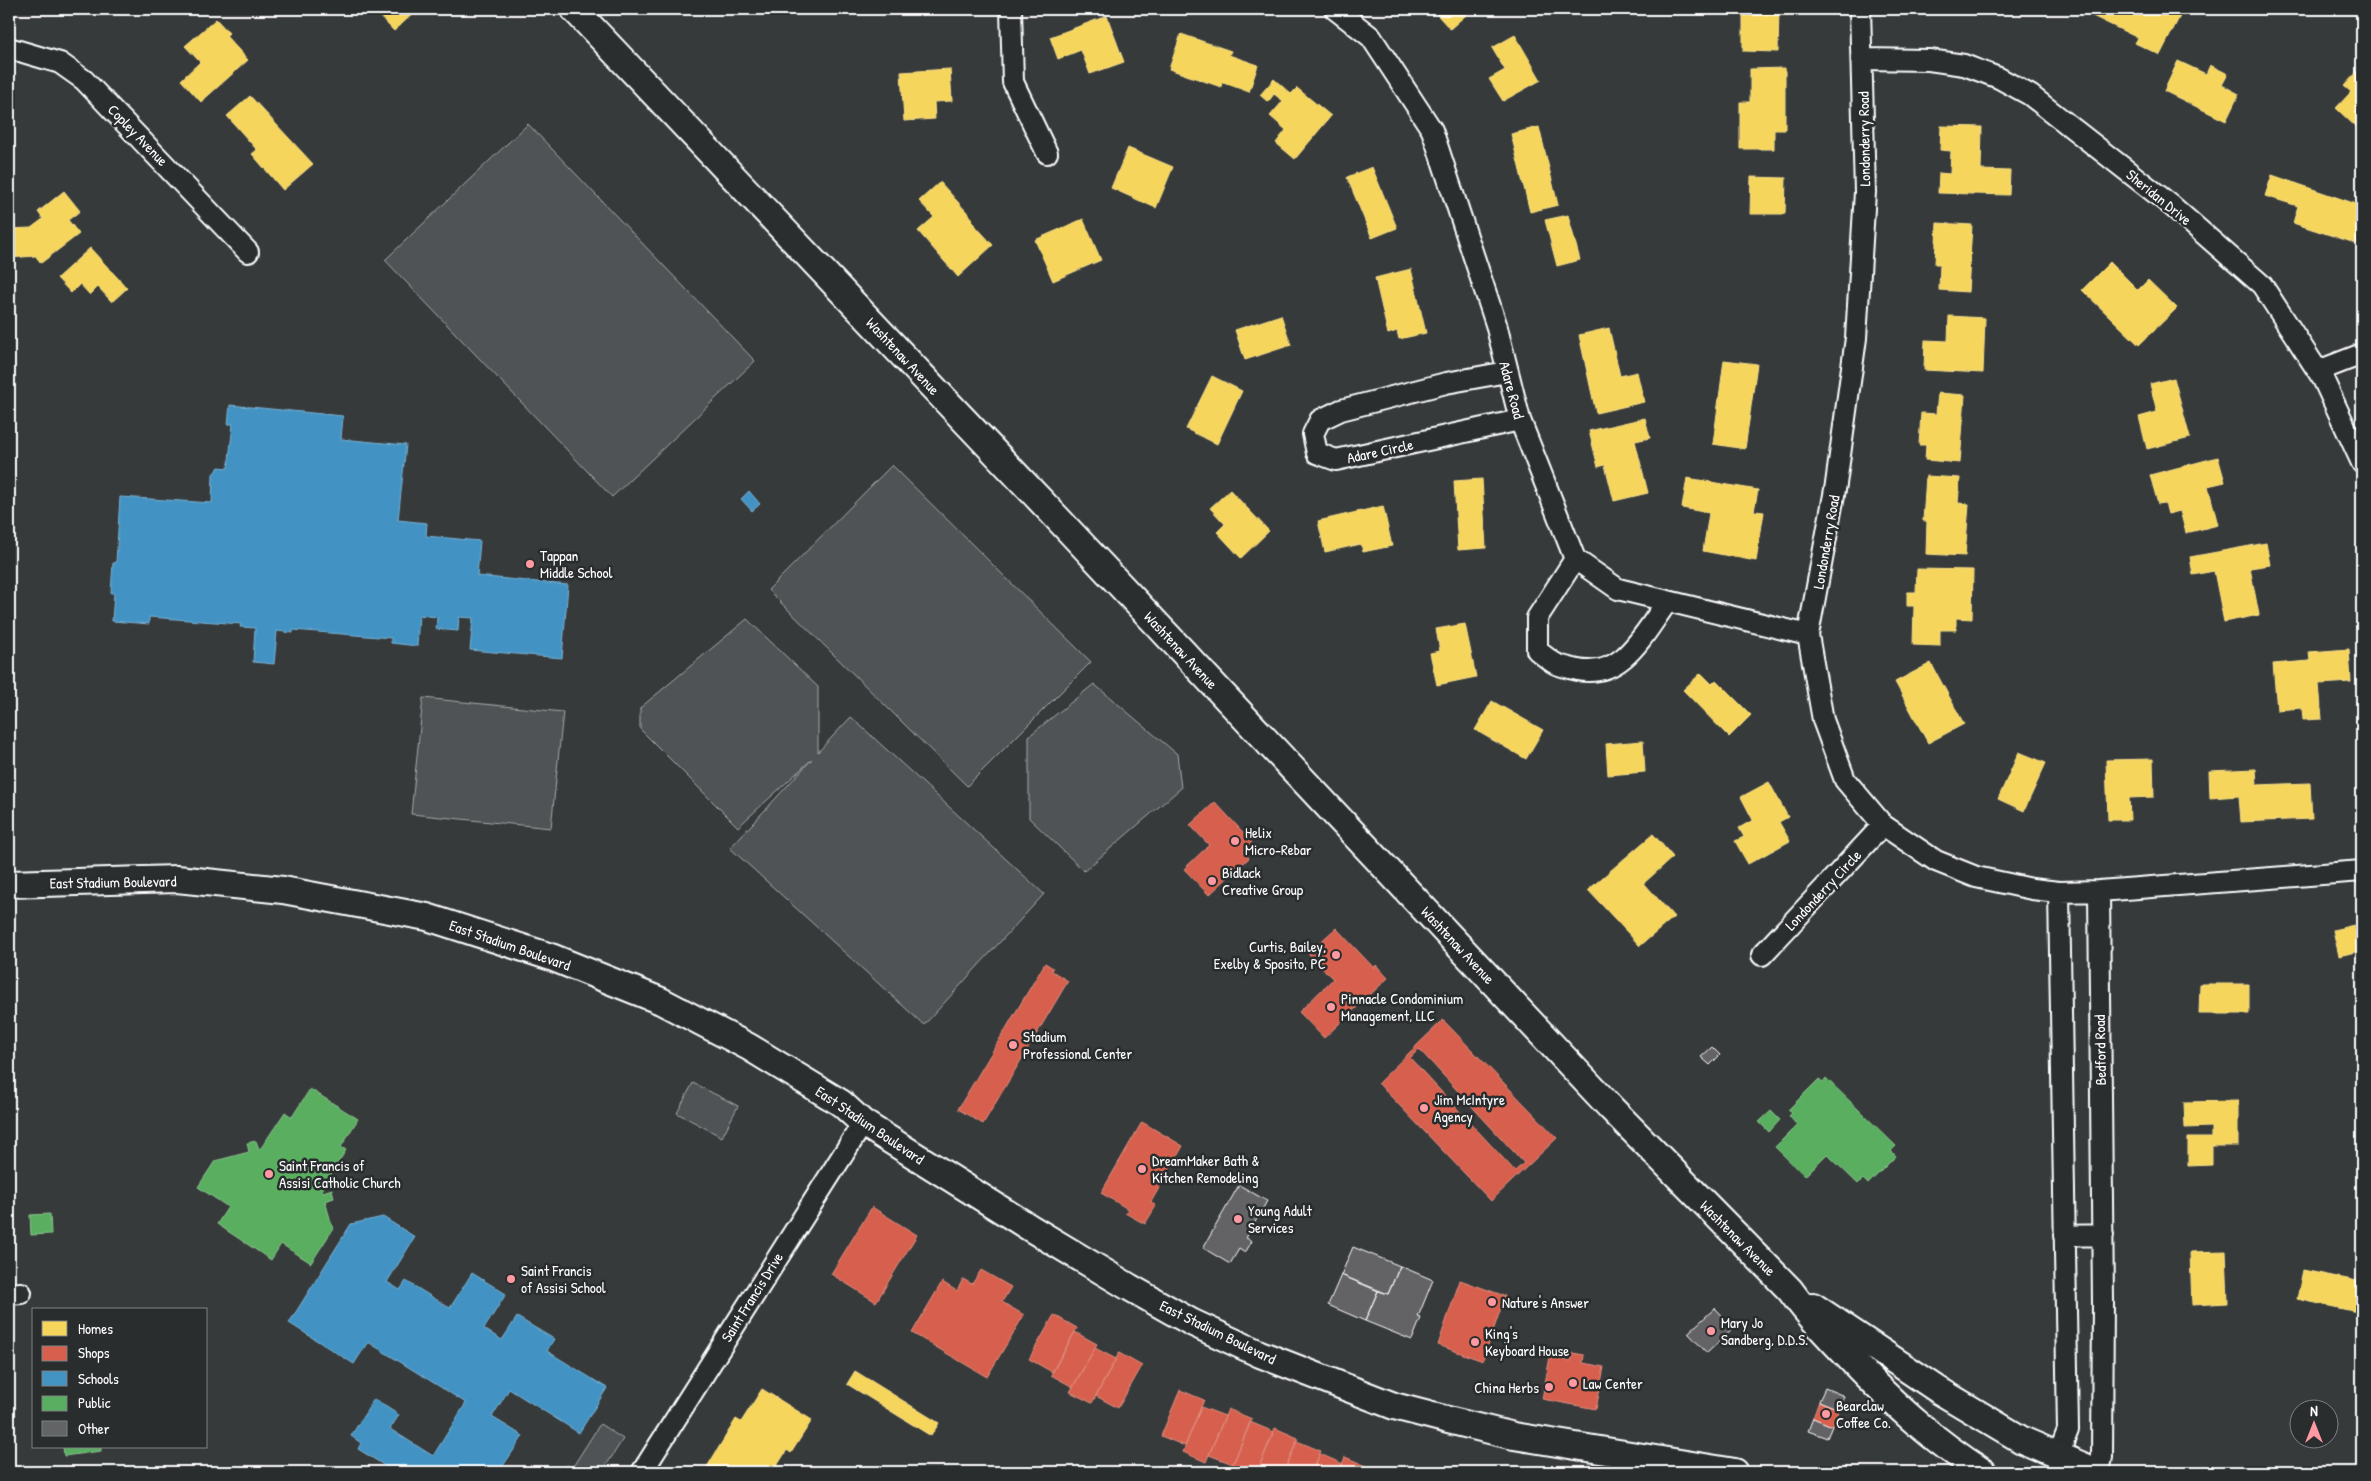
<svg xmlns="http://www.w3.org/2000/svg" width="2371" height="1481" viewBox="0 0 2371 1481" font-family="'Patrick Hand',sans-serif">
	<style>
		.green { fill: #505354; stroke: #a8a9aa }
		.homes { fill: #f6d55c; stroke: #f9e28d }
		.shops { fill: #d6604d; stroke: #e29082; fill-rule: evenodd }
		.schools { fill: #4393c3; stroke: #7bb3d5 }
		.public { fill: #5aae61; stroke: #8cc690 }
		.building { fill: #636465; stroke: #fff }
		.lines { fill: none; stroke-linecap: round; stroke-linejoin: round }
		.minor-casing { stroke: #fff; stroke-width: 24 }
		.major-casing { stroke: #fff; stroke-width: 30 }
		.minor { stroke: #2a2d2e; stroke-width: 20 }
		.major { stroke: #2a2d2e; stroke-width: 26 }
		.poi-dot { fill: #ff9aa2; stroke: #2a2d2e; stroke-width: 2 }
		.labels { text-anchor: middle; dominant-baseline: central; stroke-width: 5; stroke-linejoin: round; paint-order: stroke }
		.street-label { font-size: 15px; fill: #fff; stroke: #2a2d2e }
		.poi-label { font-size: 15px; fill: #fff; stroke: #2a2d2e; text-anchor: start }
	</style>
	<rect width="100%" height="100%" fill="#373a3b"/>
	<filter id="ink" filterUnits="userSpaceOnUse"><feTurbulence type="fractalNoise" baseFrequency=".02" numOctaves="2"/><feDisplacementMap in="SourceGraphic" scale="10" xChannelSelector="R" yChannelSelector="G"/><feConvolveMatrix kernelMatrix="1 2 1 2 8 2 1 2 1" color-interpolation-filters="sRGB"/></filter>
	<g filter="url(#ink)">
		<path class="green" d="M528,124l227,237 -143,136 -227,-237z
			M892,465l199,197 -124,124 -199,-196z
			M747,619l71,68v65l33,-35 193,177 -120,131 -194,-177 82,-89 -74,68 -98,-98v-21z
			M1094,684l83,70 4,34 -97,83 -55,-53v-82z
			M423,698l140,14 -12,116 -140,-14z
			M693,1083l45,23 -16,31 -45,-24z
			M600,1424l23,15 -21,33h-40l5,-7 5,3z"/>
		<path class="homes" d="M92,9h14l-8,7z
			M373,9h41l2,2 -22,20z
			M1432,9h28l6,6 -16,14z
			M1743,9h36l-1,43 -35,-1z
			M2078,9h87l15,7 -20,39 -25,-12 3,-5z
			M1107,16l17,46 -34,12 -9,-24 -23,9 -8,-22z
			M216,19l13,14 -3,3 22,24 -47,42 -20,-22 19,-18 -15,-16z
			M1181,34l50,17 -2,4 29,10 -9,27 -27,-10 -1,5 -52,-18z
			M1515,35l26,45 -38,21 -14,-22 16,-9 -13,-22z
			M2178,61l28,13 4,-9 18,9 -6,11 17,9 -13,27 -62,-30z
			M1785,68v62h-11v19h-34v-47h10v-33z
			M950,69l2,32 -18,1 1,17 -31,2 -3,-49z
			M2358,71l4,4v50l-4,4 -22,-21 15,-16 -7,-6z
			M1274,79l17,15 6,-6 34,28 -36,43 -19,-16 10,-13 -16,-14 13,-15 -9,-7 -6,8 -8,-7z
			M250,96l63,68 -30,26 -31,-36 5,-4 -30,-34z
			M1941,126l41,1 -1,43 29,1 -1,24 -71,-2 1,-20 11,1 1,-23 -11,-1z
			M1539,127l19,78 -28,7 -19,-78z
			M1128,148l45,19 -17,41 -45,-20z
			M1372,167l25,61 -25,10 -25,-61z
			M2272,175l90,31v32l-2,-1 -2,7 -65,-21 5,-17 -33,-10z
			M1751,177l35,1 -1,36h-35z
			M940,182l33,37 -2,2 22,24 -35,32 -40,-46 16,-14 -15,-16z
			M64,191l16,20 -12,9 11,14 -38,29 -7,-9 1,2 -26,2v-29l22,-1 12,-9 -5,-7z
			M1568,215l12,45 -23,6 -12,-46z
			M1083,219l18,41 -48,21 -18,-41z
			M1937,223l35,2 -4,67 -29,-2 1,-26h-5z
			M90,248l37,40 -15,14 -14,-15 -8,8 -10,-11 -9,9 -14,-15z
			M2110,262l28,28 10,-10 29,28 -38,37 -57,-55z
			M1411,269l15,64 -27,6 -2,-8 -9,3 -13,-56z
			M1281,315l10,30 -46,15 -10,-30z
			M1949,316l36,2 -2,55 -59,-3 1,-30 23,1z
			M1609,328l11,48 17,-4 7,30 -48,11 -17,-78z
			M1724,360l33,4 -12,85 -32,-5z
			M1212,376l30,15 -25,53 -31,-15z
			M2174,378l16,60 -43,11 -8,-32 18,-5 -7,-28z
			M1938,393l27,2 -5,68 -35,-3 1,-15h-7l2,-32 15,1z
			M1645,418l5,20 -15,3 13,52 -34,8 -9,-36 -7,2 -9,-36z
			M2218,457l7,25 -17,4 10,39 -32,8 -6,-22 -12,3 -3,-11 -7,1 -8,-29z
			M1926,476l34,2 -2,25 11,1 -4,52 -39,-2 1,-33h-4z
			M1687,478l71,12 -4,21 10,1 -8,49 -53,-10 6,-38 -27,-5z
			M1482,479l4,69 -28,2 -4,-69z
			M1230,490l39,41 -28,27 -24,-26 8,-8 -15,-16z
			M1383,506l9,40 -29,6 -2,-8 -36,8 -7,-31z
			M2266,543l4,22 -20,3 9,47 -35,7 -10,-51 -21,4 -3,-18z
			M1917,569l56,1 -1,49 -16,-1v12h-16v16l-27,-1 1,-39h-7v-14h9z
			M1465,624l11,53 -39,8 -7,-32 10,-2 -4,-22z
			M2349,649l2,33 -32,2 3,35 -19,1 -1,-12 -25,2 -4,-46 37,-3 -1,-9z
			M1931,663l33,61 -36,19 -33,-61z
			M1701,673l11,11 4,-4 35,35 -22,22 -46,-47z
			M1492,701l51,29 -17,29 -51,-29z
			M1643,741l2,31 -37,3 -2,-31z
			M2019,752l27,11 -22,48 -26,-12z
			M2153,759l1,38 -25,1 1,22h-22l-2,-60z
			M2256,769l1,16 53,-2 2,36 -71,3 -2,-26 -29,2 -1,-27z
			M1769,782l19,35 -9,5 11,19 -42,23 -13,-23 9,-4 -5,-9 14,-8 -12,-23z
			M1653,834l20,23 -29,26 30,34 -34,29 -52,-56z
			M2354,925l2,12 6,-2v32l-3,-16 -20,5 -6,-26z
			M2200,984h49v30h-50z
			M2238,1101v45h-26v19l-24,1v-28h23v-11l-26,1 -1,-26z
			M2226,1251l2,52 -36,2 -2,-53z
			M2303,1270l59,12v31l-65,-14z
			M855,1371l84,52 -8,13 -84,-52z
			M762,1389l50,31 -21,33 -4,-3 -14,22h-69l32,-53 5,3z"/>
		<path class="shops" d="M1215,802l37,40 -9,9 6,7 -40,37 -25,-26 25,-24 -19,-20z
			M1336,928l38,40 2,-3 12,13 -64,60 -25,-26 34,-33 -25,-26z
			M1045,963l8,5 -1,3 16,10 -85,143 -25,-15z
			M1443,1020l114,118 -66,63 -113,-118zM1419,1049l105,114 -9,8 -105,-113z
			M1142,1122l41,24 -32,56 5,4 -11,18 -20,-11 3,-4 -27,-16z
			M872,1207l45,28 -41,67 -45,-28z
			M981,1270l30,17 -9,15 22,13 -37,62 -75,-44 30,-51 15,9 6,-12 9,5z
			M1460,1280l45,16 -22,65 -45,-16z
			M1054,1315l23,13 -25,44 -23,-13z
			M1075,1332l22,12 -24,43 -22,-12z
			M1095,1348l21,11 -24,44 -22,-11z
			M1119,1353l23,13 -24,42 -22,-12z
			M1573,1353l11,2 -1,8 21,4 -8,42 -54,-10 8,-42 21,4z
			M1180,1390l24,10 -19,46 -24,-10z
			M1819,1401l20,8 -7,17 -19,-8z
			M1201,1407l24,9 -19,46 -23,-10z
			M1228,1409l24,10 -19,45 -24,-9z
			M1250,1422l24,10 -17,40h-17l-9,-3z
			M1275,1428l23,10 -14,34h-27z
			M1297,1441l24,10 -9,21h-28z
			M1320,1454l23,10 -4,8h-27z
			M1345,1457l24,10 -2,5h-28z
			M1380,1467l20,5h-22z"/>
		<path class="schools" d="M230,405l113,11 -2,23 65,6 -8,75 29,3 -1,13 54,5 -3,35 91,9 -6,73 -92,-8 3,-32 -14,-1 -1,14 -22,-2 1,-12 -18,-2 -2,31 -26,-3v-5l-98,-8v3l-16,-2 -3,33 -21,-2 2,-34 -15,-1 1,-3 -92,-7v7l-37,-3 2,-28h-3l2,-30h3l4,-66 92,6 1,-29 6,-7 9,1 5,-44h-5z
			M749,491l11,13 -8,7 -11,-12z
			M383,1217l32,20 -28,45 13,8 6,-9 44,27 22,-35 34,21 -22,35 18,11 15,-23 37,22 -7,12 60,37 -28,45 -70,-44 -17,28 31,19 -24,36h-104l-37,-23 3,-6 -10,-7 23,-37 25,16 -9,14 43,27 33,-53 -98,-61 -14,22 -65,-41 62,-99z"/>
		<path class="public" d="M1826,1078l70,68 -5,5 5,5 -28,28 -5,-5 -5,5 -31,-30 -22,22 -30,-29 22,-22 -8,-9 3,-3 -4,-3 31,-31 4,3z
			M310,1089l48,30 -17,28 5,3 -24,39 1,3 9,-3 2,9 -9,3 8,28 -22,34 -30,-19 -10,16 -54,-36 11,-17 -30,-20 17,-26 34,-9 -2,-9 9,-2 3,8 2,-1 24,-36 7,5z
			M1771,1111l9,9 -11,12 -10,-10z
			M50,1214l1,20 -20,1 -1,-20z
			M63,1447h38v4l-37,5z"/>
		<path class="building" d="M1712,1047l8,8 -10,10 -9,-8z
			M1239,1185l28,16 -21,37 6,3 -7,12 -6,-4 -9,15 -27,-16z
			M1353,1247l47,19 -12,28 -47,-19z
			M1400,1266l33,14 -15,37 3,1 -9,22 -47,-19 13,-30 10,3z
			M1341,1275l37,16 -13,30 -37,-16z
			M1715,1308l19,20 -27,25 -19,-20z
			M1825,1388l19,8 -5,13 -20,-8z
			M1813,1418l19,8 -5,12 -19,-7z"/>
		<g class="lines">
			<g class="minor-casing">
				<path id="minor" d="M1011,9l2,73 34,71
					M1335,9l36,28 61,93 64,194 24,96 55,139 43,30 190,46
					M1860,9l5,183 -9,146 -20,146 -28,151 15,85 22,60 38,45 53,36 40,16 56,12 27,3 40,-1 263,-20
					M9,48l51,15 24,17 164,172
					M1862,59l67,1 35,5 35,13 31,17 142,111 90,79 61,94 39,84
					M2318,371l44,-17
					M1507,372l-61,11 -105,27 -21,10 -7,14 4,19 19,7 184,-40
					M1575,559l-38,59v32c18,15 18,15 41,20 45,9 66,-37 89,-68
					M2099,891l4,411 -1,155 -3,15
					M1762,955l121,-130
					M2064,1236l39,-1
					M9,1294l12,-1
					M2058,1456l10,-26 -9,-538
					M642,1472l221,-349"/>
			</g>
			<g class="major-casing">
				<path id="major" d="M574,9l486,512 552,588 178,181c21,29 43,51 68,77 41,42 75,73 125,105
					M9,884l168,-5 106,11 144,27 124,40 110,44 88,46 92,56 22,20 169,106 97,58 62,35 69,32 134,52 54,14 66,16 221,36
					M1813,1306l127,85 82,49 75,32"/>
			</g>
			<use href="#minor" class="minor"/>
			<use href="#major" class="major"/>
		</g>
	</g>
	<g class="poi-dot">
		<circle cx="530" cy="564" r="5"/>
		<circle cx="1235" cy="841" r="5"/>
		<circle cx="1212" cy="881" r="5"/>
		<circle cx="1336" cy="955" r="5"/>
		<circle cx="1331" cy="1007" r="5"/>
		<circle cx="1013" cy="1045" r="5"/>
		<circle cx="1424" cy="1108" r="5"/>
		<circle cx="1142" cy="1169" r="5"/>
		<circle cx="269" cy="1174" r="5"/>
		<circle cx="1238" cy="1219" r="5"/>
		<circle cx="511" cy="1279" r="5"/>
		<circle cx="1492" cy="1302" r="5"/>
		<circle cx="1711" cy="1331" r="5"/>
		<circle cx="1475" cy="1342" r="5"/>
		<circle cx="1573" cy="1383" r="5"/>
		<circle cx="1549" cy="1387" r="5"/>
		<circle cx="1826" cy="1414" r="5"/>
	</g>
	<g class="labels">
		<g class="street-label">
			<text transform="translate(138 135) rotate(46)">Copley Avenue</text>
			<text transform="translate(1864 139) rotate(-91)">Londonderry Road</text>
			<text transform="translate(2159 197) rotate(39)">Sheridan Drive</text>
			<text transform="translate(903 356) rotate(47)">Washtenaw Avenue</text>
			<text transform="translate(1512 390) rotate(75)">Adare Road</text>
			<text transform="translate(1380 451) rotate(-12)">Adare Circle</text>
			<text transform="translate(1826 542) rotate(-80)">Londonderry Road</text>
			<text transform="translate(1181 650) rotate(47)">Washtenaw Avenue</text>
			<text transform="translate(113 882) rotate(-1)">East Stadium Boulevard</text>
			<text transform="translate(1823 890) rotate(-47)">Londonderry Circle</text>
			<text transform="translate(510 945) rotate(19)">East Stadium Boulevard</text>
			<text transform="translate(1458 945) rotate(47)">Washtenaw Avenue</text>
			<text transform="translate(2100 1050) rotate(-91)">Bedford Road</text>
			<text transform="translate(870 1125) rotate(34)">East Stadium Boulevard</text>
			<text transform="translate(1738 1238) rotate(45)">Washtenaw Avenue</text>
			<text transform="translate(752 1297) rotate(-58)">Saint Francis Drive</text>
			<text transform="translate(1218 1332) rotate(26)">East Stadium Boulevard</text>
		</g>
		<g class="poi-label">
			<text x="540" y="555">Tappan<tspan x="540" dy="17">Middle School</tspan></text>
			<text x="1245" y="832">Helix<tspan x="1245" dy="17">Micro-Rebar</tspan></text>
			<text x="1222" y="872">Bidlack<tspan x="1222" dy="17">Creative Group</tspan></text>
			<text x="1326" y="946" text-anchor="end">Curtis, Bailey,<tspan x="1326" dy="17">Exelby &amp; Sposito, PC</tspan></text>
			<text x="1341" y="998">Pinnacle Condominium<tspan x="1341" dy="17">Management, LLC</tspan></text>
			<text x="1023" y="1036">Stadium<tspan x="1023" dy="17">Professional Center</tspan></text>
			<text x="1434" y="1099">Jim McIntyre<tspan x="1434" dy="17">Agency</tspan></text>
			<text x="1152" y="1160">DreamMaker Bath &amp;<tspan x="1152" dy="17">Kitchen Remodeling</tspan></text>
			<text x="279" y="1165">Saint Francis of<tspan x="279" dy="17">Assisi Catholic Church</tspan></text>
			<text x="1248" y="1210">Young Adult<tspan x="1248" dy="17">Services</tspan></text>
			<text x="521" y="1270">Saint Francis<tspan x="521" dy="17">of Assisi School</tspan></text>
			<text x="1502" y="1302">Nature's Answer</text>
			<text x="1721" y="1322">Mary Jo<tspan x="1721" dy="17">Sandberg, D.D.S.</tspan></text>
			<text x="1485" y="1333">King's<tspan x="1485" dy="17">Keyboard House</tspan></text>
			<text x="1583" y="1383">Law Center</text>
			<text x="1539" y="1387" text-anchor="end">China Herbs</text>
			<text x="1836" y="1405">Bearclaw<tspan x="1836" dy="17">Coffee Co.</tspan></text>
		</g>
	</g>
	<rect width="2371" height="1481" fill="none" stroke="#2a2d2e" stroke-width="30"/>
	<rect x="15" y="15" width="2341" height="1451" fill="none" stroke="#fff" stroke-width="2" filter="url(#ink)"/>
	<rect x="32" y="1308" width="175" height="140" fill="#2a2d2e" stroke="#7f8182"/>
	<rect x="42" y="1321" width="25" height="15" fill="#f6d55c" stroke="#7f8182"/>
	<text x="78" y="1334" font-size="15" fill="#ffffff">Homes</text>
	<rect x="42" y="1346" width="25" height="15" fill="#d6604d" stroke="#7f8182"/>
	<text x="78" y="1358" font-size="15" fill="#ffffff">Shops</text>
	<rect x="42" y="1371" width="25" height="15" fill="#4393c3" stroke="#7f8182"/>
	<text x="78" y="1384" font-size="15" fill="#ffffff">Schools</text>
	<rect x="42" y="1396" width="25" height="15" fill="#5aae61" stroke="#7f8182"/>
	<text x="78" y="1408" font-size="15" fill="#ffffff">Public</text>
	<rect x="42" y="1421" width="25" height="15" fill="#636465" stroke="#7f8182"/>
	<text x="78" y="1434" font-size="15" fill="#ffffff">Other</text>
	<g transform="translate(2314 1424)"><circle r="24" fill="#2a2d2e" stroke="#7f8182"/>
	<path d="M0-4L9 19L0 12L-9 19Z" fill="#ff9aa2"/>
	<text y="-8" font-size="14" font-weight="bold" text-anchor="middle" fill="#ffffff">N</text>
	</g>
</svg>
